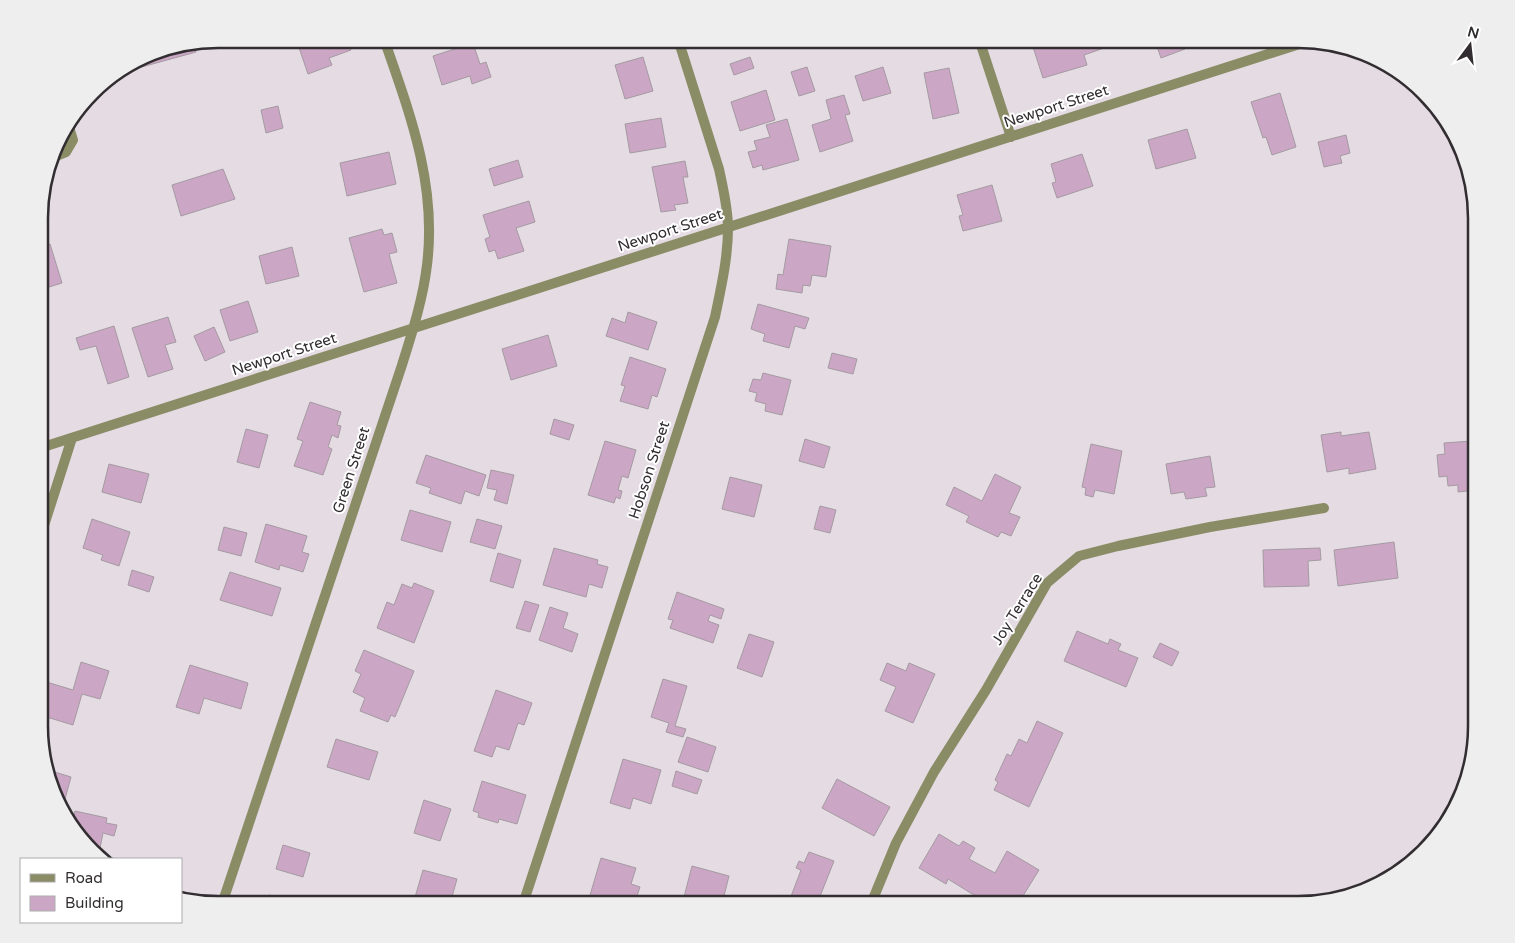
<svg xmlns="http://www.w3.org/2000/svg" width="1515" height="943" viewBox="0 0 1515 943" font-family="'Varela Round',sans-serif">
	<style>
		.building { fill: #cca7c5; stroke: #a49aa2 }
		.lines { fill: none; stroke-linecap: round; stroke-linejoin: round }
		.street { stroke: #8a8c66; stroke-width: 10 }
		.labels { text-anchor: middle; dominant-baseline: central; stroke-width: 4; stroke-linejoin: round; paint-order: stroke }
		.street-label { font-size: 15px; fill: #312d30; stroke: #fff }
		.rim { fill: none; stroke: #312d30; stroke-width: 2.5 }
	</style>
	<rect width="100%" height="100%" fill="#e5dbe3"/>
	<path class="building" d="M296,39h51l4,11 -22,8 3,7 -24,9z
		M590,39h31l-28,8z
		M1059,39h42l3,9 -20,7 3,10 -44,13 -10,-31z
		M1146,39h35l4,10 -24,9 -6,-17 -7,2z
		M194,43l2,9 -58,16 -2,-8 13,-8z
		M473,43l7,21 6,-2 5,15 -19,7 -2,-8 -28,9 -9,-29z
		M643,57l10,34 -28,8 -10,-34z
		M750,57l4,11 -20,7 -4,-11z
		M807,67l8,24 -16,5 -8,-24z
		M883,67l8,26 -28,8 -8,-25z
		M949,68l10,45 -26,6 -9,-46z
		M766,90l9,30 -35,11 -9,-29z
		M1280,93l16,54 -24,8 -6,-18 -3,1 -12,-36z
		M844,95l6,19 -5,1 8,26 -33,11 -8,-27 19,-6 -5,-19z
		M278,106l5,22 -17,5 -5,-23z
		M661,118l5,29 -36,6 -5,-29z
		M787,119l12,41 -36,10 -1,-5 -9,3 -5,-16 9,-2 -3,-9 16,-4 -4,-12z
		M1187,129l9,29 -40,11 -8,-29z
		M1346,135l4,18 -10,3 2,7 -18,4 -6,-25z
		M389,152l7,32 -49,12 -7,-33z
		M1082,154l11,32 -36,12 -5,-15 4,-1 -5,-18z
		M518,160l5,17 -29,9 -5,-17z
		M685,161l3,16h-5l5,26 -14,2 2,5 -15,2 -9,-45z
		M223,169l12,30 -54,17 -9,-31z
		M992,185l10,36 -39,10 -4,-15 4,-1 -6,-20z
		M529,201l6,21 -19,6 8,23 -26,8 -3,-9 -6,2 -4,-13 5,-2 -7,-22z
		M382,229l2,6 8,-2 5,19 -8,2 8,29 -33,9 -15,-54z
		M789,239l42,7 -5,31 -14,-2 -2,11 -7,-1 -1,8 -26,-4 2,-15 5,1z
		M50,244l12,39 -13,4 -9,-29v-11z
		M292,247l7,29 -33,8 -7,-28z
		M248,301l10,31 -28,9 -10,-31z
		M758,304l51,14 -4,11 -10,-3 -6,22 -26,-7 2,-7 -14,-5z
		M628,312l29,10 -9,28 -42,-14 6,-18 13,5z
		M168,317l8,25 -11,3 8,24 -25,8 -16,-49z
		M114,326l15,51 -21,7 -12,-38 -16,4 -4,-12z
		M214,327l11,25 -20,9 -11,-25z
		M548,335l9,31 -46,14 -9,-31z
		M832,353l25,6 -4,15 -25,-6z
		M630,357l36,12 -9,28 -5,-2 -4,14 -28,-8 5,-15 -4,-1z
		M40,370l8,25 -8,2z
		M763,373l28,7 -9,35 -17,-4 1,-7 -11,-3 2,-8 -8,-2 4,-12 8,1z
		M310,402l31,10 -4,13 4,1 -3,12 -6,-3 -4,12 4,2 -9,26 -29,-9 9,-25 -6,-2z
		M554,419l20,6 -5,15 -19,-6z
		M246,429l22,6 -9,33 -22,-6z
		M1341,432v4l28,-4 7,37 -27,5v-6l-22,4 -6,-37z
		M805,439l25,8 -6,21 -25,-7z
		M605,441l31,9 -8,28 -6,-2 -4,14 4,1 -2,8 -4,-2 -2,6 -26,-8z
		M1472,441l4,49 -18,2v-7l-10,1 -1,-10 -8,1 -2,-22 8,-1 -1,-11z
		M1091,444l31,7 -8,43 -19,-4 -2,7 -8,-2 1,-7 -4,-1z
		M426,455l60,20 -7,21 -14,-5 -4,13 -32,-11 2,-5 -15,-5z
		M1210,456l5,31 -10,1 2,8 -21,3 -2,-7 -13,2 -5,-30z
		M109,464l40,10 -8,29 -39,-11z
		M491,470l23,5 -7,29 -13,-4 3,-10 -10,-2z
		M995,474l26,13 -12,26 11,4 -9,19 -10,-4 -3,5 -32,-15 3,-6 -23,-11 8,-18 28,14z
		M730,477l32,8 -8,32 -32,-8z
		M820,506l16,4 -6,23 -16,-4z
		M410,510l41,12 -9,30 -41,-12z
		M92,519l38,13 -11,34 -18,-6 2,-5 -20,-7z
		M477,519l25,7 -7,23 -25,-7z
		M266,524l41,12 -5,16 7,2 -6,18 -23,-7 -1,5 -24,-8z
		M224,527l23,6 -6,23 -23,-6z
		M1394,542l4,36 -60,8 -4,-36z
		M554,548l44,12 -1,4 11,3 -6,21 -13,-4 -3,13 -43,-12z
		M1320,548l1,12 -13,1 1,25 -45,1 -1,-37z
		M498,553l23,7 -8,28 -23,-7z
		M132,570l22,7 -5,15 -21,-7z
		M230,572l51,16 -9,28 -52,-16z
		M414,583l20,8 -20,52 -37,-15 10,-26 7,3 8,-21 10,4z
		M677,592l47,17 -3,10 -11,-4 -2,6 11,4 -6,18 -43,-15 3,-8 -5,-1z
		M525,601l14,4 -9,27 -14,-4z
		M550,607l18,6 -5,15 15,6 -6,18 -33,-12z
		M1077,631l31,13 2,-5 11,5 -3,6 20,8 -12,29 -62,-26z
		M749,634l25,8 -12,35 -25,-9z
		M1160,643l19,9 -7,14 -19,-9z
		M364,650l50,21 -19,46 -4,-2 -3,7 -28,-11 5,-13 -12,-6 8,-18 -6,-3z
		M81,662l28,9 -9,28 -18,-5 -9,31 -33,-10v-35l33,10z
		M887,663l19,8 3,-8 26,11 -22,49 -28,-12 11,-24 -16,-7z
		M190,665l58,18 -7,26 -37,-11 -5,16 -23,-7z
		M663,679l24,7 -12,40 11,3 -3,8 -17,-5 3,-9 -18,-6z
		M496,690l36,13 -8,22 -6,-2 -9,27 -13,-4 -4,11 -18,-6z
		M1037,721l26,12 -34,74 -35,-17 4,-8 -3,-2 12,-26 4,2 8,-17 8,4z
		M687,737l29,10 -8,25 -30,-10z
		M336,739l42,13 -9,28 -42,-13z
		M623,759l38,11 -10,34 -18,-6 -3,11 -20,-6z
		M48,770l23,7 -6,22 -9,-3z
		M676,771l26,9 -5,14 -25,-8z
		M837,779l53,28 -16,29 -52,-28z
		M482,781l44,14 -9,29 -18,-5 -1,4 -20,-6 1,-4 -6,-2z
		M424,800l27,9 -11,32 -26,-8z
		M75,811l32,7 -1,5 11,2 -3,11 -11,-3 -4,20 -28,-28z
		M939,834l20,12 4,-5 12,7 -6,11 26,14 12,-22 32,19 -21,34h-39l3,-4 -34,-21 -2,5 -27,-16z
		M283,845l27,8 -7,24 -27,-8z
		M809,852l25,9 -17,43h-40l4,-9 9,4 11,-29 -5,-2 3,-7 5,2z
		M601,858l35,10 -5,16 9,3 -4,12 -9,-3 -2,8h-31l-6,-2z
		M692,866l37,10 -7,28h-11l-27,-7z
		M423,870l34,9 -7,25h-37z
		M269,895l28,9h-31z"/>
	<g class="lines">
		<path class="street" d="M979,39l32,98
			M51,158l15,-6 7,-12 -5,-16
			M40,448l1269,-407
			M40,538l32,-100
			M222,904l180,-539c10,-32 21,-66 25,-100 10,-81 -17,-151 -43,-226
			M523,904l192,-587c6,-29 13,-59 13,-89 0,-20 -5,-40 -9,-59l-41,-130
			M871,904l25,-61 38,-71 52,-82 61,-107 32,-27 39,-10 92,-19 114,-19"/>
	</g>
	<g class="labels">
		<g class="street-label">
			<text transform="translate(1056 106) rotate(-18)">Newport Street</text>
			<text transform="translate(670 230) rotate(-18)">Newport Street</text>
			<text transform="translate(284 354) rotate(-18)">Newport Street</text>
			<text transform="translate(351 470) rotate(-72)">Green Street</text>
			<text transform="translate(649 470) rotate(-72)">Hobson Street</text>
			<text transform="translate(1017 609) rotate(-58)">Joy Terrace</text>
		</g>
	</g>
	<path d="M0 0H1515V943H0ZM218 48H1298A170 170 0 0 1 1468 218V726A170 170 0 0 1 1298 896H218A170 170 0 0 1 48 726V218A170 170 0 0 1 218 48Z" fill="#efeeee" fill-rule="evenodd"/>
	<path class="rim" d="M218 48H1298A170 170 0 0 1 1468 218V726A170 170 0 0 1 1298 896H218A170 170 0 0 1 48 726V218A170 170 0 0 1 218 48Z"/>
	<rect x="20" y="858" width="162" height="65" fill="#ffffff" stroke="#adabac"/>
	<rect x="30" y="874" width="25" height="8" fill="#8a8c66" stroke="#adabac"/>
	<text x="65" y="883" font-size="15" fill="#312d30">Road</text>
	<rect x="30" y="896" width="25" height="15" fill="#cca7c5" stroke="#adabac"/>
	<text x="65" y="908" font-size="15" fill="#312d30">Building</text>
	<g transform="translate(1470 45) rotate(15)" stroke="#ffffff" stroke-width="4" paint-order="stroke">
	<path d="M0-4L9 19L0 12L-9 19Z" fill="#312d30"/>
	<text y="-8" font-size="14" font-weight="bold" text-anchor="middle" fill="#312d30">N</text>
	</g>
</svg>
